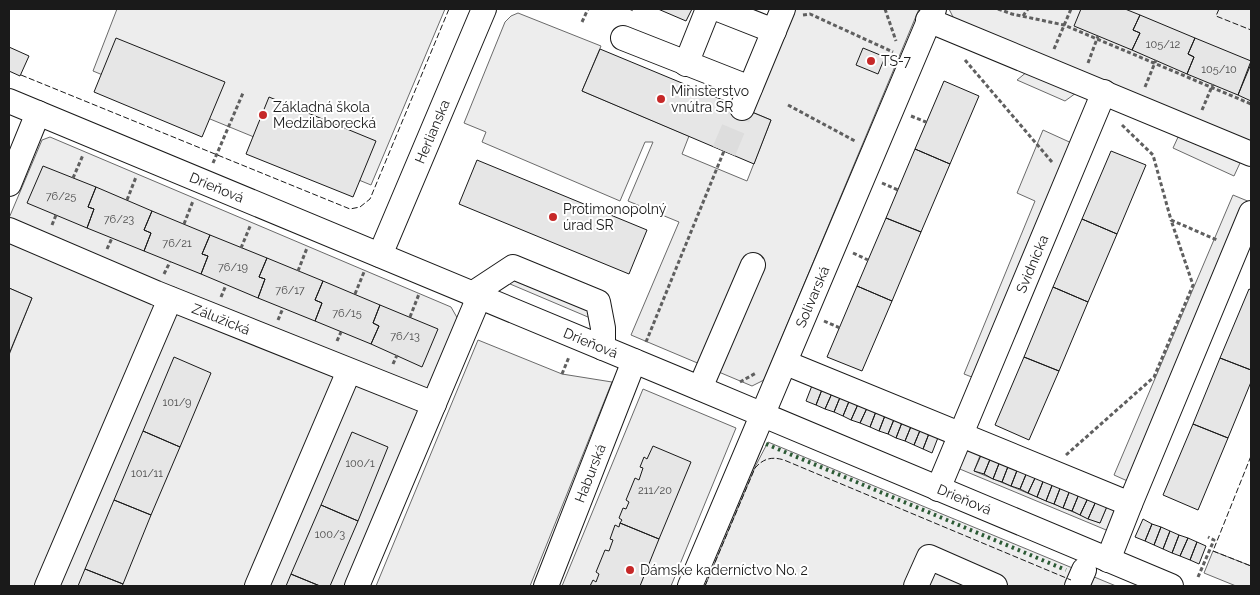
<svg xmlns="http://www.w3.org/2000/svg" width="1260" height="595" viewBox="0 0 1260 595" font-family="Raleway,sans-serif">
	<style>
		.built { fill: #ededed; stroke: #6a6a6a }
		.building { fill: #e6e6e6; stroke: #1a1a1a }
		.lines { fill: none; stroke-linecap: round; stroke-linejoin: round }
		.minor-tunnel { stroke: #ddd; stroke-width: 24; stroke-dasharray: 24 12; stroke-linecap: butt }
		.minor-casing { stroke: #1a1a1a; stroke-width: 26 }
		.path { stroke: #5f5f5f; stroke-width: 3; stroke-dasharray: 4 2.5; stroke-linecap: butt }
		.minor { stroke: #fff; stroke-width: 24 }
		.hedge { stroke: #2b5a34; stroke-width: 4; stroke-dasharray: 2.5 4; stroke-linecap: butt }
		.fence { stroke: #1a1a1a; stroke-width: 1; stroke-dasharray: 6 2.5; stroke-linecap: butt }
		.poi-dot { fill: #c62828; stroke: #fff; stroke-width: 2 }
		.labels { text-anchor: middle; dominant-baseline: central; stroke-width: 4; stroke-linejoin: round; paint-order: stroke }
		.number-label { font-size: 11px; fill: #4d4d4d }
		.poi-label { font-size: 14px; fill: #1a1a1a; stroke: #fff; text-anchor: start }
		.street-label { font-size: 14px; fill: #1a1a1a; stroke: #fff }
	</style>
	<rect width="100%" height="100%" fill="#fff"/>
	<path class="built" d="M117,9h328l-74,176 -278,-114z
		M795,9h124l-155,371 -12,6 -121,-51 48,-113 -51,-21 25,-59h-8l-25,59 -138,-59 4,-10 -22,-9 41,-101 6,-6 7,-3 83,33 -19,45 107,45 -7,18 65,27 24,-61 -19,-8z
		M949,9h302v136l-289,-120 -9,-8z
		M1028,71l48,22 -11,8 -48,-21z
		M1043,130l33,15 -99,234 -13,-5 71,-173 -18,-8z
		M1179,135l61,28 -6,13 -61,-28z
		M50,137l401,170 8,14 -33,80 -417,-176v-7l33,-78z
		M1233,195l17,7 -118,281 -18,-8z
		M9,236l406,169 5,13 -71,168h-340v-231l23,-57 -23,-10z
		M516,257l90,37 -11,26 -92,-39z
		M478,340l84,34 50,8 -82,204h-154z
		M643,389l93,39 -65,158h-109z
		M768,442l348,144h-411l51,-121z
		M966,449l15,4 -7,18 126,52 8,-19 8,8 -5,20 -156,-65z
		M1213,551l38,15v20h-15l-32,-13z"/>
	<path class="building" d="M658,9h34l-6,12z
		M1081,9h44l15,6 -7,15 7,3 -8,17 -58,-24z
		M1140,15l55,23 -7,16 6,3 -7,17 -55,-24 8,-17 -7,-3z
		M116,38l109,44 -23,55 -108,-45z
		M1195,38l56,23 -13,34 -51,-21 7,-17 -6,-3z
		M9,47l20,9 -9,20 -11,-5z
		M863,48l22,9 -7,17 -22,-9z
		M600,49l171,71 -17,44 -172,-73z
		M1251,64v37l-13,-6z
		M944,81l35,15 -29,68 -35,-15z
		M269,97l107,44 -23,56 -107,-43z
		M915,149l35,15 -29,68 -35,-14z
		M1111,151l35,14 -29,69 -35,-15z
		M477,160l170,70 -18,44 -170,-70z
		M43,166l53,21 -8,20 6,2 -7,19 -60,-25z
		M96,187l56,24 -8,19 7,3 -7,18 -57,-23 7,-19 -6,-2z
		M152,211l58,24 -8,19 6,2 -7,18 -57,-23 7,-18 -7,-3z
		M886,218l35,14 -29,69 -35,-15z
		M1082,219l35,15 -29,68 -35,-15z
		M210,235l57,23 -8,19 6,2 -7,19 -57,-24 7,-18 -6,-2z
		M267,258l56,23 -8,19 7,3 -7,18 -57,-23 7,-19 -6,-2z
		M323,281l57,24 -7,18 6,3 -8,18 -56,-23 7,-18 -7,-3z
		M857,286l35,15 -30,70 -35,-14z
		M1053,287l35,15 -29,69 -35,-14z
		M9,288l23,10 -23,56z
		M1249,289l2,1v80l-31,-12z
		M380,305l58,24 -16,38 -51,-23 8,-18 -6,-3z
		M174,357l37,16 -31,74 -37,-16z
		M1024,357l35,14 -30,69 -34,-15z
		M1220,358l31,12v12l-23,56 -35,-14z
		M813,383l10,4 -7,18 -10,-4z
		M823,387l10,4 -8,18 -9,-4z
		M833,391l8,4 -7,17 -9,-3z
		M841,395l9,4 -7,17 -9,-4z
		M850,399l9,3 -8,18 -8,-4z
		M859,402l9,4 -8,17 -9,-3z
		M868,406l9,3 -7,18 -10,-4z
		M877,409l9,4 -7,18 -9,-4z
		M886,413l9,4 -7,17 -9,-3z
		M895,417l8,3 -7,18 -8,-4z
		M903,420l9,4 -7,17 -9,-3z
		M912,424l9,4 -7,17 -9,-4z
		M1193,424l35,14 -30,72 -35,-15z
		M921,428l9,3 -7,18 -9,-4z
		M143,431l37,16 -29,68 -37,-15z
		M930,431l9,4 -7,18 -9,-4z
		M352,432l36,15 -30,74 -37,-16z
		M653,446l38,16 -32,77 -39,-16 2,-3 -3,-2 4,-10 3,1 3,-7 -3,-2 9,-22 4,2 4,-12 -3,-1 4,-10 3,2z
		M982,453l9,4 -7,17 -10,-3z
		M991,457l9,4 -7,18 -9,-5z
		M1000,461l9,3 -7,18 -9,-3z
		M1009,464l9,4 -7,18 -9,-4z
		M1018,468l9,4 -7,17 -9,-3z
		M1027,472l9,4 -8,17 -8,-4z
		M1036,476l8,3 -7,18 -9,-4z
		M1044,479l9,4 -7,18 -9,-4z
		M1053,483l8,3 -7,18 -8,-3z
		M1061,486l9,4 -7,18 -9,-4z
		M1070,490l9,4 -7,17 -9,-3z
		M1079,494l9,4 -8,17 -8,-4z
		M1088,498l8,3 -8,18 -8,-4z
		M1097,499l11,5 -8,19 -12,-4z
		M114,500l37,15 -28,69 -38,-15z
		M321,505l37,16 -28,65h-10l-29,-12z
		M1143,519l9,5 -7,17 -10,-4z
		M620,523l39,16 -19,47h-50l3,-6 3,2 3,-8 -3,-2 9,-22 4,1 4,-11 -3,-1 5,-14 4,2z
		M1152,524l9,3 -7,18 -9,-4z
		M1161,527l9,4 -7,18 -9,-4z
		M1170,531l9,4 -7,18 -9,-4z
		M1179,535l9,3 -8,18 -8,-3z
		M1188,538l9,4 -7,18 -10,-4z
		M1197,542l9,4 -7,18 -9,-4z
		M85,569l38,15 -1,2h-44z
		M291,574l2,1 27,11h-34z"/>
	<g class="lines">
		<path class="minor-tunnel" d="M724,151l18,-43"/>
		<g class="minor-casing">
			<g id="minor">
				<path d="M718,9l56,22"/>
				<path d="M928,20l323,134"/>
				<path d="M623,38l127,50"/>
				<path d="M686,64l22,-55"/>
				<path id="s1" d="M9,101l671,279 491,206"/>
				<path d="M742,108l41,-99"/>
				<path d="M9,184l29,-71"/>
				<path id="s2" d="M9,230l147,63 278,111"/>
				<path id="s3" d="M380,255l104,-246"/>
				<path d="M472,294l41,-27 85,35 5,26v20"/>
				<path d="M786,363l344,141"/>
				<path d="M700,388l53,-123"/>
				<path id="s4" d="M938,489l166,-397"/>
				<path d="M1108,560l22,-56 121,-291"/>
				<path d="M47,586l123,-287"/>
				<path d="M257,586l92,-215"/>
				<path d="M357,586l122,-289"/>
				<path id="s5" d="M546,586l88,-225"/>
				<path id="s6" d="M690,586l244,-577"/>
				<path d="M916,586l13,-29 66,29"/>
				<path d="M1077,586l7,-16"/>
			</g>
		</g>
		<path class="path" d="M631,9l2,1
			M885,9l11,32
			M998,9l14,5 52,11 187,79
			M803,15l7,-1 83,38
			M1023,16l5,-7
			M582,22l6,-13
			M1054,49l17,-40
			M965,60l87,102
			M1088,63l10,-27
			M1145,87l11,-27
			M788,105l67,36
			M1202,110l11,-26
			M911,116l15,6
			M1122,125l31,30 18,65 46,20
			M213,163l30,-70
			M73,178l10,-23
			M882,183l16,7
			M127,200l9,-23
			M184,224l9,-23
			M52,225l4,-10
			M241,248l10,-24
			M107,249l5,-11
			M853,253l15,7
			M298,271l9,-23
			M164,274l6,-12
			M355,294l9,-22
			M221,297l5,-12
			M410,317l9,-23
			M278,320l5,-12
			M824,321l16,7
			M337,341l4,-9
			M646,342l78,-191
			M393,364l4,-9
			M562,374l7,-17
			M740,382l16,-9
			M1066,455l88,-78 39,-92 -22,-65
			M1198,577l16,-37 -6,-3"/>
		<use href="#minor" class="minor"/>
		<path class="hedge" d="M766,444l300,126"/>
		<path class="fence" d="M1219,9l-3,7 35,14
			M21,75l329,134 10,-2 10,-8 79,-190
			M1251,456l-38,95 38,15
			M705,586l50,-118c8,-9 16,-12 29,-8l287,120"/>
	</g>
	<g class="poi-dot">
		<circle cx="871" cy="61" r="5"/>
		<circle cx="661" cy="99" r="5"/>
		<circle cx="263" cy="115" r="5"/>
		<circle cx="553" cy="217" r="5"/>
		<circle cx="630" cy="570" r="5"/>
	</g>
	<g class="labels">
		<g class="number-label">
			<text x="1163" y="44">105/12</text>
			<text x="1219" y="69">105/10</text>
			<text x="61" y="196">76/25</text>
			<text x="119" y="219">76/23</text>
			<text x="177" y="243">76/21</text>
			<text x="233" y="267">76/19</text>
			<text x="290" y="290">76/17</text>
			<text x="347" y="313">76/15</text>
			<text x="405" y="336">76/13</text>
			<text x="177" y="402">101/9</text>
			<text x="360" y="463">100/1</text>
			<text x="147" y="473">101/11</text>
			<text x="655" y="490">211/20</text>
			<text x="330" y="534">100/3</text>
		</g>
		<g class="poi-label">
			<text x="881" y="61">TS-7</text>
			<text x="671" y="91">Ministerstvo<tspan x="671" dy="16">vnútra SR</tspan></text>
			<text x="273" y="107">Základná škola<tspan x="273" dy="16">Medzilaborecká</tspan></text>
			<text x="563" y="209">Protimonopolný<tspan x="563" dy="16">úrad SR</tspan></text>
			<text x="640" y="570">Dámske kaderníctvo No. 2</text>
		</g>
		<g class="street-label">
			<text stroke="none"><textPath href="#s3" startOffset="134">Herlianska</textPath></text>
			<text stroke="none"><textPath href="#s1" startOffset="225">Drieňová</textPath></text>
			<text stroke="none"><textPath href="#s4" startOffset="244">Svidnícka</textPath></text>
			<text stroke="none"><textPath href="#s6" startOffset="314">Solivarská</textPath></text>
			<text stroke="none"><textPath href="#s2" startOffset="230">Zálužická</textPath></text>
			<text stroke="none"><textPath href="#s1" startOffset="630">Drieňová</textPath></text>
			<text stroke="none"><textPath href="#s5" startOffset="121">Haburská</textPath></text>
			<text stroke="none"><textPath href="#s1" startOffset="1035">Drieňová</textPath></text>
		</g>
	</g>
	<rect width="1260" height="595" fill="none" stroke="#1a1a1a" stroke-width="20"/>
</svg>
